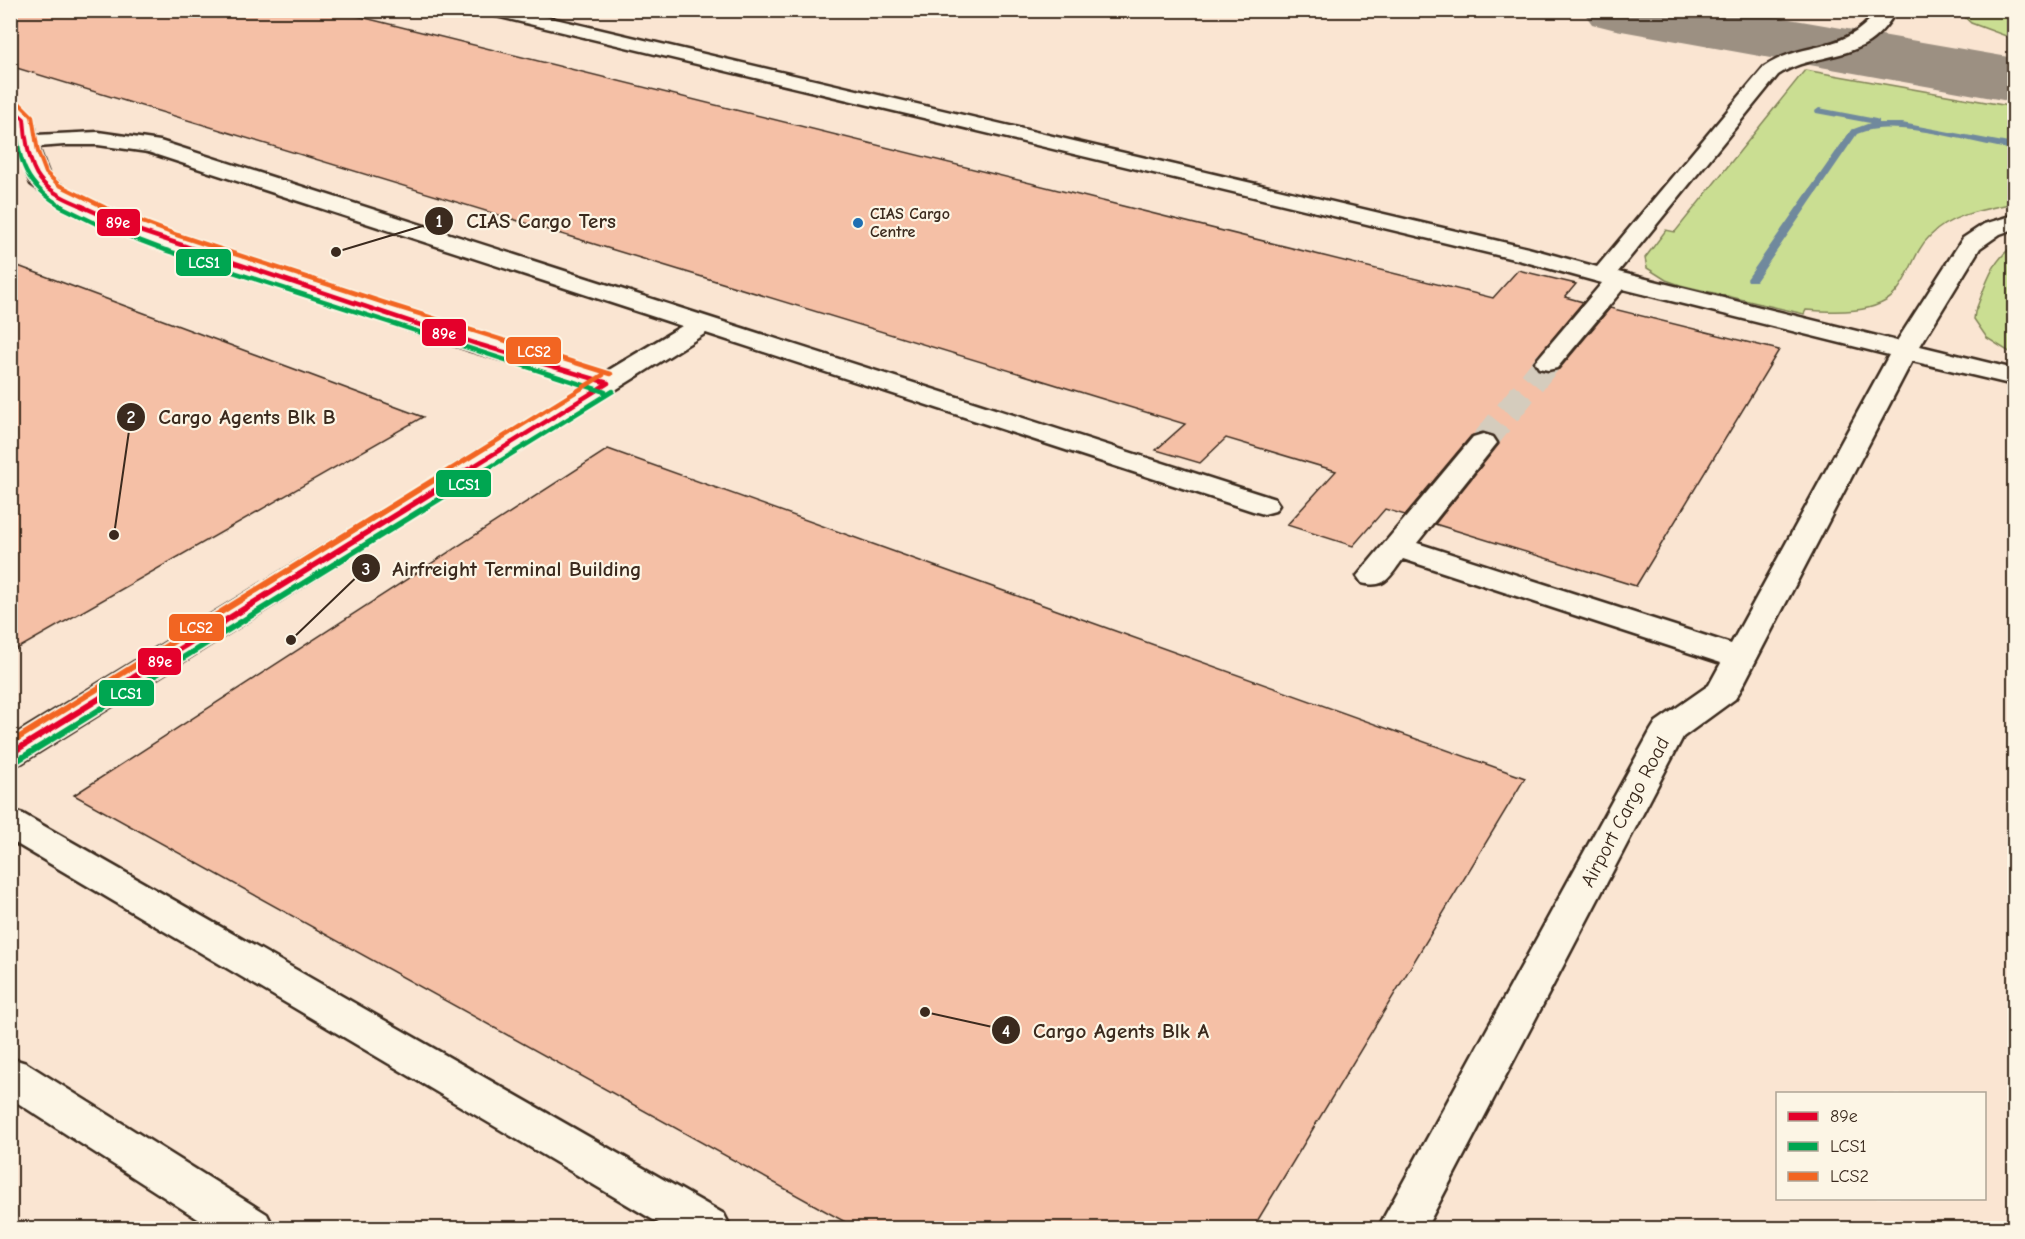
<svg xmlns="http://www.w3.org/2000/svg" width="2025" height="1239" viewBox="0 0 2025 1239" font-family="'Comic Neue',sans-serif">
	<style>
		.built { fill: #fae5d2; fill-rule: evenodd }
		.green { fill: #cade92; stroke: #828458; stroke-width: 1.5 }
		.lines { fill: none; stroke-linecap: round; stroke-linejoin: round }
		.stream { fill: #70899d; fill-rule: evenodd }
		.taxiway { fill: #9c9082; fill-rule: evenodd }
		.building { fill: #f5c0a6; stroke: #3b2a1e; stroke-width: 1.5 }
		.minor-tunnel { stroke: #d5ccbd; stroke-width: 26; stroke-dasharray: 26 13; stroke-linecap: butt }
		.minor-casing { stroke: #3b2a1e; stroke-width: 5 }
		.minor { fill: #fcf5e5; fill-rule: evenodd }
		.bus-1-far2-casing { stroke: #fcf5e5; stroke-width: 7 }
		.bus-1-far1-casing { stroke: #fcf5e5; stroke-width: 8 }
		.bus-1-casing { stroke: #fcf5e5; stroke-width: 10 }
		.bus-2-far2-casing { stroke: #fcf5e5; stroke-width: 7 }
		.bus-2-far1-casing { stroke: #fcf5e5; stroke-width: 8 }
		.bus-2-casing { stroke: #fcf5e5; stroke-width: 10 }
		.bus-3-far2-casing { stroke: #fcf5e5; stroke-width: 7 }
		.bus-3-far1-casing { stroke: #fcf5e5; stroke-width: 8 }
		.bus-3-casing { stroke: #fcf5e5; stroke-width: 10 }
		.bus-1-far2 { stroke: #e4002b; stroke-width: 4 }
		.bus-1-far1 { stroke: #e4002b; stroke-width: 4.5 }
		.bus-1 { stroke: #e4002b; stroke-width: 6 }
		.bus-2-far2 { stroke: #00a651; stroke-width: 4 }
		.bus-2-far1 { stroke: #00a651; stroke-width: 4.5 }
		.bus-2 { stroke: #00a651; stroke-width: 6 }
		.bus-3-far2 { stroke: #f26522; stroke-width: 4 }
		.bus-3-far1 { stroke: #f26522; stroke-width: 4.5 }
		.bus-3 { stroke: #f26522; stroke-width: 6 }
		.poi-dot { fill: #1f6fb2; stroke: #fcf5e5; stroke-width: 2 }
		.labels { text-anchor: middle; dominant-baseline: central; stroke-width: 4.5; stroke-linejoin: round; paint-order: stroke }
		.far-poi-label { font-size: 16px; font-weight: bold; fill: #3b2a1e; stroke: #fcf5e5; text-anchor: start }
		.street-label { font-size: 20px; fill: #3b2a1e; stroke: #fcf5e5 }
		.leader { fill: none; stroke: #3b2a1e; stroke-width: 2 }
		.callout-dot { fill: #3b2a1e; stroke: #fcf5e5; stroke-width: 2 }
		.mark-label { font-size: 18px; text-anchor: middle; font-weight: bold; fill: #fff }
		.callout-label { font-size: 21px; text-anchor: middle; font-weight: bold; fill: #3b2a1e; stroke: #fcf5e5; stroke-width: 4.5; stroke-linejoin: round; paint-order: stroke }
		.line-badge { stroke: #fcf5e5; stroke-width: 2 }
		.badge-label { font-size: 16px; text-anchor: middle; font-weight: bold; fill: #fff }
	</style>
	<rect width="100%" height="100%" fill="#fcf5e5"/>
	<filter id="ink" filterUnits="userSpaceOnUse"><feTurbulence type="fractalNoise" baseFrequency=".0167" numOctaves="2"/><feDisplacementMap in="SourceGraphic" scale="12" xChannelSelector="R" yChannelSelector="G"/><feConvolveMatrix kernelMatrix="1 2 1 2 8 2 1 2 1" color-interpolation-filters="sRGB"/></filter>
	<g filter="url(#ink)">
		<path class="built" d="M10,11h2004v1217h-2003zM1778,1094h206v104h-206z"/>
		<path class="green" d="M1957,10l57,1v28l-43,-16z
			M1805,70l209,37v96c-28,6 -63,11 -84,33 -16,15 -19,38 -33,55 -18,24 -65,21 -91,19l-2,4 -124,-29 -14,-5 -19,-12 -2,-10 21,-28 9,2z
			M2014,246v109l-27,-17 -13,-19 1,-7c10,-24 16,-52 39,-66z"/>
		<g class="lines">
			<path class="stream" d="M1819,108l57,11 3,1v3h23l112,21v6c-42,-6 -119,-33 -157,-16l-101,147h-8l-1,-2 104,-149 19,-7 -54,-10 -1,-2z"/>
			<path class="taxiway" d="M1582,10h156l276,48v44l-398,-72 -24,-6z"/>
		</g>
		<path class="building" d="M10,10h323l1160,288 25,-28 58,14 -11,13 18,5 -50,60 4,7 11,3 11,-3 51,-61 169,42 -143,236 -201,-62 64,-80 -4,-8 -11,-4 -13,4 -66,79 -20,-6 -32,37 -66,-21 49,-54 -110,-33 -26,25 -44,-13 29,-26 -1175,-358z
			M10,263l413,154 -413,236z
			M608,449l917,329 -272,450h-397l-782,-433z"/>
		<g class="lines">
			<path class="minor-tunnel" d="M1483,443l65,-81"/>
			<g class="minor-casing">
				<path id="minor" d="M483,10h34l1011,238 69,19 167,-200c42,-28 80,-11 114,-57h19c-8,12 -16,24 -28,32 -28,18 -63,14 -91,33l-160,197 279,69 66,-103 21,-14 30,-9v14l-14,5 -20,14 -60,98 94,23v16l-102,-24 -172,330 -5,8 -52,38 -257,491h-48l273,-498 5,-8 53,-37 12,-22 -318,-104c-13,17 -17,30 -41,24l-5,-7 116,-139 10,-3 10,3 4,6 -80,100 314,101 158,-289 -266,-66 -66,79 -9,2 -9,-2 -4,-6 67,-79 -80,-22 -1030,-246z
					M10,101c19,5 24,17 26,34l62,-3 62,9 1115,358 4,6 -4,6 -11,3 -11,-3 -547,-178 -683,429 -13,4v-28l576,-353 -118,-35 -345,-117 -67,-30 -25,-19 -13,-33 -8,1v-13h5l-1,-18 -4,-3zM64,145h34l50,7 534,174 -78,47 -118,-35 -347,-115 -67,-30 -23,-17 -11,-29z
					M10,810l13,4 701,400 7,14h-64l-657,-388z
					M10,1058l16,5 241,151 7,14h-62l-202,-130z"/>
			</g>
			<use href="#minor" class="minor"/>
			<g class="bus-1-far2-casing">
				<path id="bus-1-far2" d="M10,107l14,12c1,17 5,47 16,60 10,14 30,22 45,28"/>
			</g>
			<g class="bus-1-far1-casing">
				<path id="bus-1-far1" d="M81,206l50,22 346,116 131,39
					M466,471l142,-88"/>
			</g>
			<g class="bus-1-casing">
				<path id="bus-1" d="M10,754l458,-284"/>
			</g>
			<g class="bus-2-far2-casing">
				<path id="bus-2-far2" d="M10,119l5,4c5,41 10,62 48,84"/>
			</g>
			<g class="bus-2-far1-casing">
				<path id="bus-2-far1" d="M60,206l39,19 66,25 440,142
					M484,471l129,-80"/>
			</g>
			<g class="bus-2-casing">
				<path id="bus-2" d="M15,762l471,-292"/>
			</g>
			<g class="bus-3-far2-casing">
				<path id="bus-3-far2" d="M16,100l16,16 6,36 8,21 13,12 45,22"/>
			</g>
			<g class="bus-3-far1-casing">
				<path id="bus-3-far1" d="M100,206l77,29 211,69 223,70
					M448,471l155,-96"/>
			</g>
			<g class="bus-3-casing">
				<path id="bus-3" d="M10,743l440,-273"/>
			</g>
			<use href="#bus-1-far2" class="bus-1-far2"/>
			<use href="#bus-1-far1" class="bus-1-far1"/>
			<use href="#bus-1" class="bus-1"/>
			<use href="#bus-2-far2" class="bus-2-far2"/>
			<use href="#bus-2-far1" class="bus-2-far1"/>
			<use href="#bus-2" class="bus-2"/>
			<use href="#bus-3-far2" class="bus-3-far2"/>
			<use href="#bus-3-far1" class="bus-3-far1"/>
			<use href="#bus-3" class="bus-3"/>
		</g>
	</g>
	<circle class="poi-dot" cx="858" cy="223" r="6"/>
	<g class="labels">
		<g class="far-poi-label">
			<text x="870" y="214">CIAS Cargo<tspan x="870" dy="18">Centre</tspan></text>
		</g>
		<g class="street-label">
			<text transform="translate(1625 812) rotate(-62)">Airport Cargo Road</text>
		</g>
	</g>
	<path class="leader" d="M336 252L439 221M114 535L131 417M291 640L366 568M925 1012L1006 1030"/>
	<g class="callout-dot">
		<circle cx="336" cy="252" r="6"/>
		<circle cx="114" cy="535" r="6"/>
		<circle cx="291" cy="640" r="6"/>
		<circle cx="925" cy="1012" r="6"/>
		<circle cx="439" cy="221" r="15"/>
		<circle cx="131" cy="417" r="15"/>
		<circle cx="366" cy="568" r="15"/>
		<circle cx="1006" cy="1030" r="15"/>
	</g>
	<g class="mark-label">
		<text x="439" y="227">1</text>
		<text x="131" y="423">2</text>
		<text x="366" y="575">3</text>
		<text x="1006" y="1037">4</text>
	</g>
	<g class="callout-label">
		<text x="541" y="228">CIAS Cargo Ters</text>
		<text x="247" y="424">Cargo Agents Blk B</text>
		<text x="517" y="576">Airfreight Terminal Building</text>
		<text x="1121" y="1038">Cargo Agents Blk A</text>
	</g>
	<g class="line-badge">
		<rect x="96" y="208" width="45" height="29" rx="6" fill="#e4002b"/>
		<rect x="175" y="248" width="57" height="29" rx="6" fill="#00a651"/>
		<rect x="421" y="318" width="46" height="29" rx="6" fill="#e4002b"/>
		<rect x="505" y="336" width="57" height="29" rx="6" fill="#f26522"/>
		<rect x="435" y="469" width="57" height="29" rx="6" fill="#00a651"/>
		<rect x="168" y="613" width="57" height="29" rx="6" fill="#f26522"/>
		<rect x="137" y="647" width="45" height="29" rx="6" fill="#e4002b"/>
		<rect x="98" y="679" width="57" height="28" rx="6" fill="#00a651"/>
	</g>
	<g class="badge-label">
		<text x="118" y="228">89e</text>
		<text x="204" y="268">LCS1</text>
		<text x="444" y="339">89e</text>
		<text x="534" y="357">LCS2</text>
		<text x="464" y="490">LCS1</text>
		<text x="196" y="633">LCS2</text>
		<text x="160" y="667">89e</text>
		<text x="126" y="699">LCS1</text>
	</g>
	<rect width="2025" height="1239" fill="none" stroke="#fcf5e5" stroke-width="36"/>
	<rect x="18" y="18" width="1989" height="1203" fill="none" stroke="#3b2a1e" stroke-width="2" filter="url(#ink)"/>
	<rect x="1776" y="1092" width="210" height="108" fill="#fcf5e5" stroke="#afa495" stroke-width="1.5"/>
	<rect x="1788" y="1112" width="30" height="9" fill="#e4002b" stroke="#afa495" stroke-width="1.5"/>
	<text x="1830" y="1122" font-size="18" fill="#3b2a1e">89e</text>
	<rect x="1788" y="1142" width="30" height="9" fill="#00a651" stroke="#afa495" stroke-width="1.5"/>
	<text x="1830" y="1152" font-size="18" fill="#3b2a1e">LCS1</text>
	<rect x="1788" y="1172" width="30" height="9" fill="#f26522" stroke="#afa495" stroke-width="1.5"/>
	<text x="1830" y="1182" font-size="18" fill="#3b2a1e">LCS2</text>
</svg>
